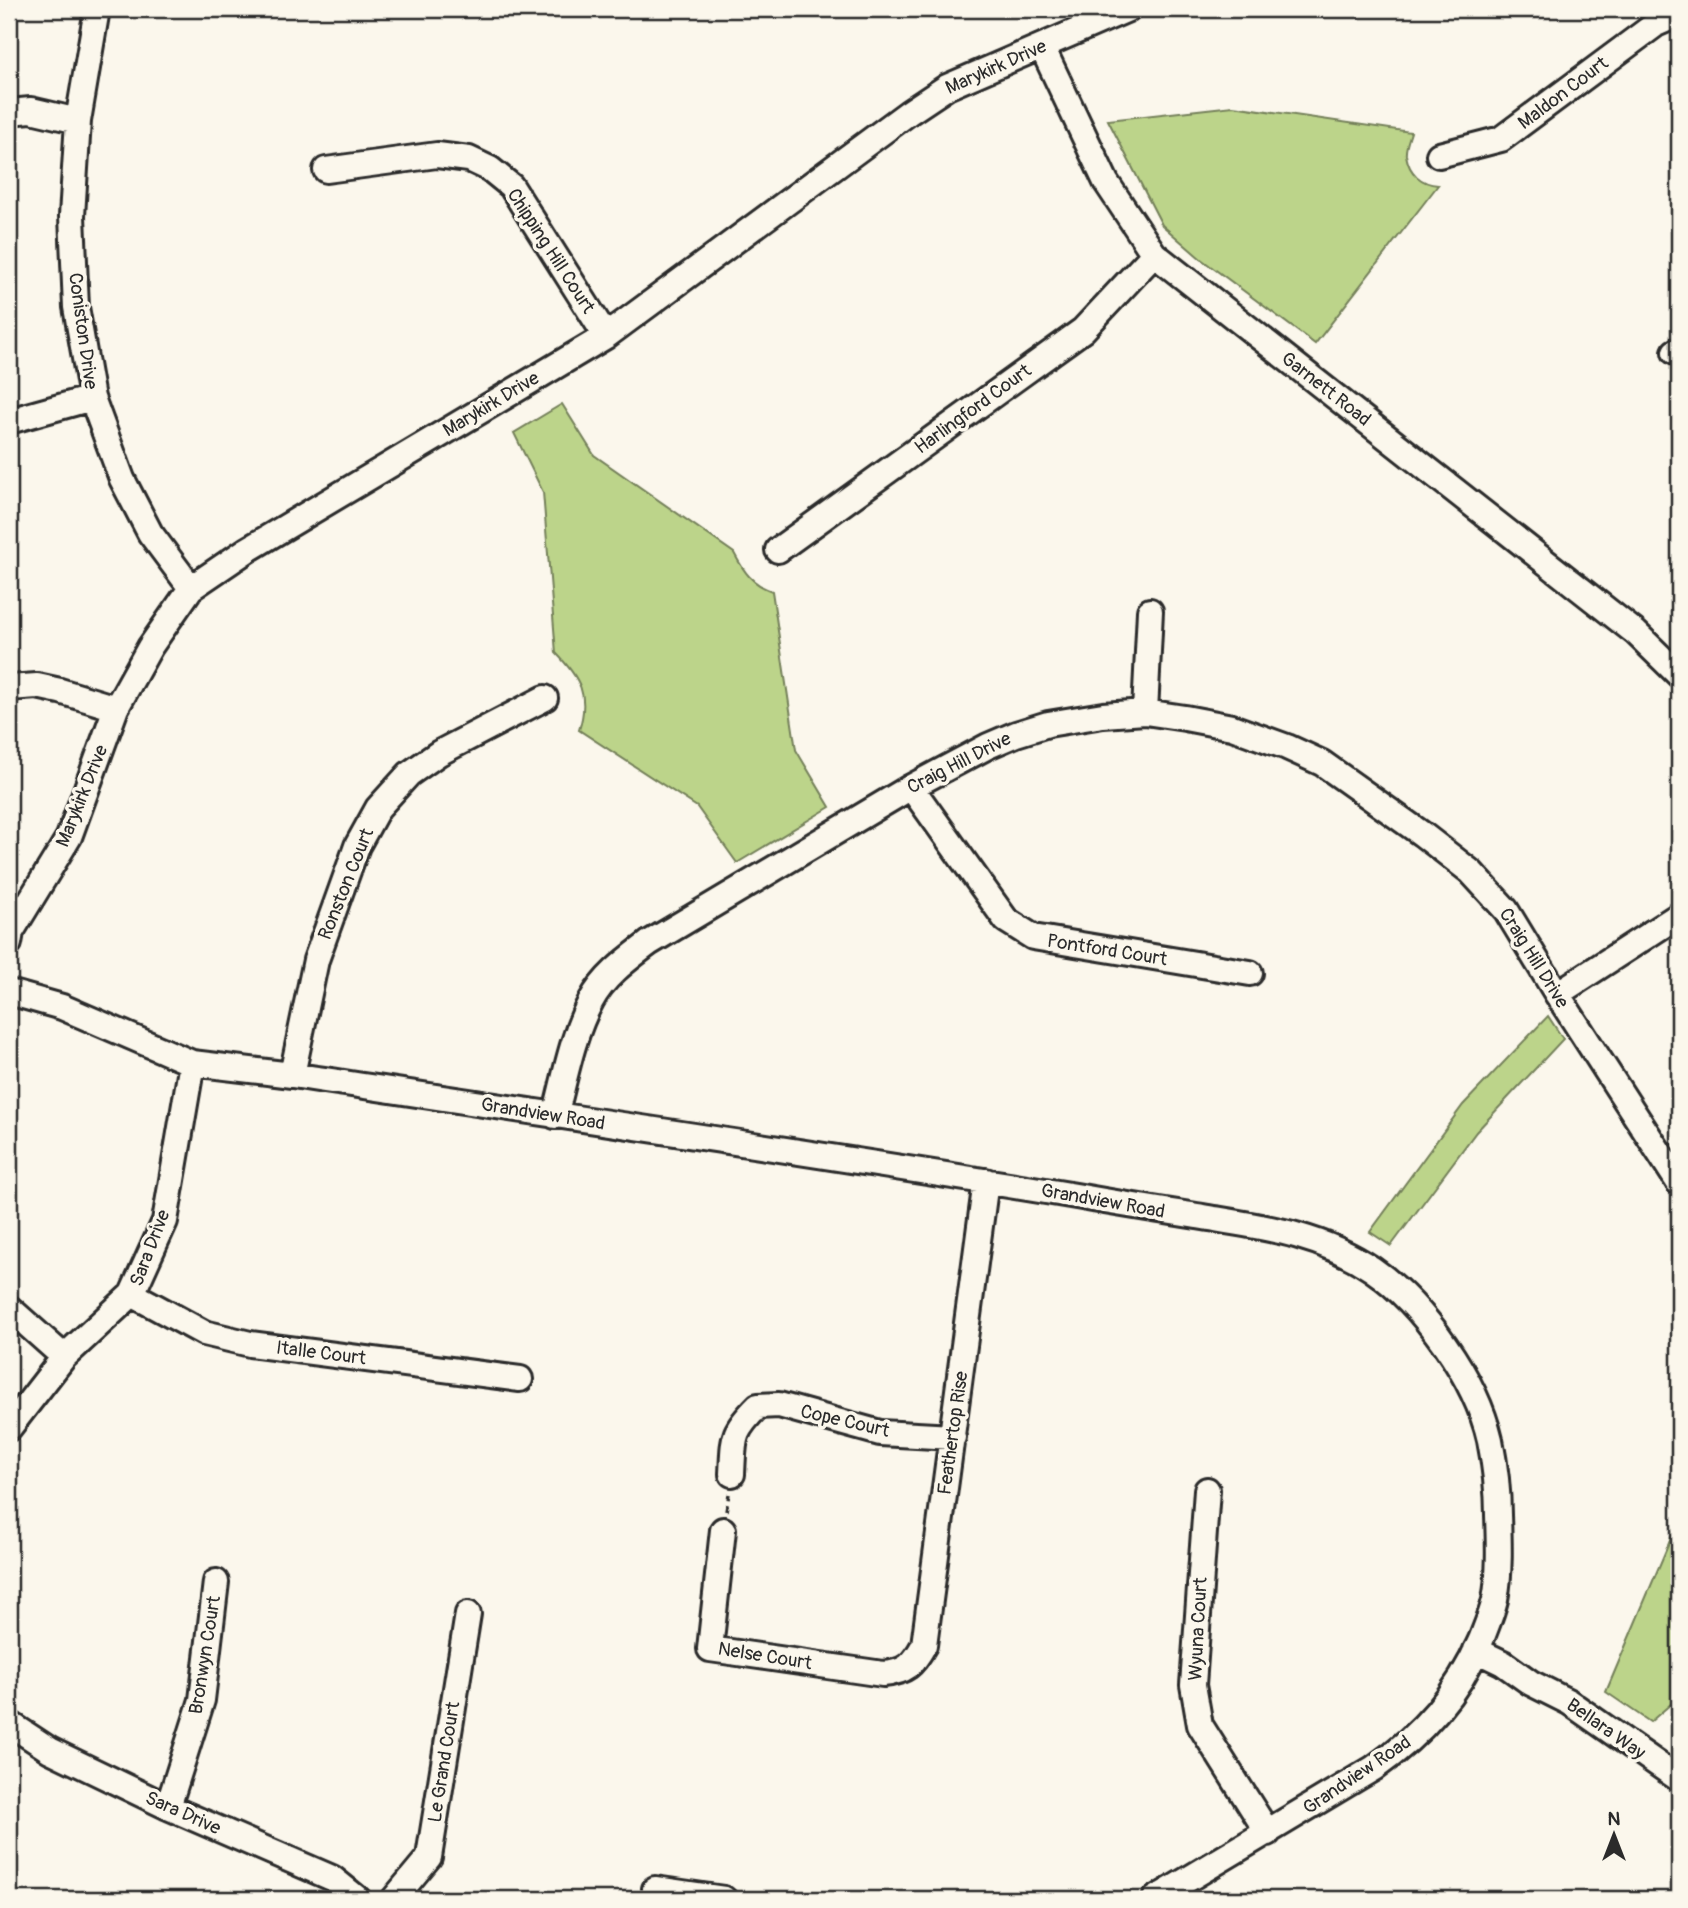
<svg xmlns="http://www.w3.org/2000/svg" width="1688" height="1908" viewBox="0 0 1688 1908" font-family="Pangolin,sans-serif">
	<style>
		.green { fill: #bcd48a; stroke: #74805a; stroke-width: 2 }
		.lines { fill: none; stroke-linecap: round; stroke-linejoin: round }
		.minor-casing { stroke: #2b2b2b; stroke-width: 30 }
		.path { stroke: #2b2b2b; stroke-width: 3.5; stroke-dasharray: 7 5; stroke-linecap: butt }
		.minor { stroke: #fbf7ec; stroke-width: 24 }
		.labels { text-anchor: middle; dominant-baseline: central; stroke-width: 7; stroke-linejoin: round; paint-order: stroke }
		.street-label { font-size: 19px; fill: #2b2b2b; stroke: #fbf7ec }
	</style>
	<rect width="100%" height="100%" fill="#fbf7ec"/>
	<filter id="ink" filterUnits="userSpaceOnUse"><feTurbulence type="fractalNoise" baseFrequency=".0143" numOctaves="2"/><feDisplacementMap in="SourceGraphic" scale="14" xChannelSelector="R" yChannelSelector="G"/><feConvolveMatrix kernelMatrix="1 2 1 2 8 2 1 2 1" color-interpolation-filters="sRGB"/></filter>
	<g filter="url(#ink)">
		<path class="green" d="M1233,106l178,26c-2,7 -6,16 -5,23 3,18 15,29 32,30l-123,159 -114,-85 -39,-34 -54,-105z
			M562,404l32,51 140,98c10,19 18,31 38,38l24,159 34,57 -93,56 -40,-56 -118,-77c11,-35 1,-52 -23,-77l-13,-161 -29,-59z
			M1548,1016l15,23 -87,93 -85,114 -21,-14 93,-127z
			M1677,1524h2v173l-29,25 -44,-30z"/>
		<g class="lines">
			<g class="minor-casing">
				<path id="minor" d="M97,9l-19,112 -6,95 4,91 16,91 30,81 28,54 41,55
					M1042,47l64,135 48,72 482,379 43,42
					M9,112l22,-2 47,11
					M1439,155l62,-16 155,-115 23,-10
					M326,170l111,-15 32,4 21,10 21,17 95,150
					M1675,352l4,-2
					M9,421l83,-23
					M778,550l305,-220 71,-76
					M9,688l28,-2 23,5 56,17
					M1145,712l5,-101
					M911,787l95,133 27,17 217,36
					M9,943l2,-11 58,-95 47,-129 34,-61 41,-59 56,-38 359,-214 302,-223 39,-26 181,-78
					M9,992l53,15 130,56 100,12c259,40 519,77 778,120 44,8 89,15 133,22 60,10 117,17 169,52 51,35 104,110 118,171 5,25 8,50 8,75 1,28 2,58 -3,85 -3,13 -9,27 -14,40 -23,54 -59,94 -107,128l-219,131
					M1557,994l122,-79
					M292,1075l24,-115 41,-114 21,-38 31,-34 30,-21 106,-55
					M555,1116c10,-38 17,-80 36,-115 13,-25 37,-42 58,-58l262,-156 77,-41 28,-12 32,-10 55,-9 42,-3 40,6 47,9 55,20 35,16 100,71 49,38 35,38 51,84 122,189
					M132,1294l72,39 46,11 270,35
					M9,1308l55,49
					M9,1428l55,-71 68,-63 33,-73 27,-158
					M732,1474c2,-36 -1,-41 26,-68l21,-1 101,28 73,4
					M1207,1490l-14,195 7,40 68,108
					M723,1530l-13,119 173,25c23,-2 30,-9 41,-29l62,-464
					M1476,1650l27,13 28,20 38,19 110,77
					M9,1723l41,27 118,57 164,71 26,21
					M168,1807l34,-107 14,-118
					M655,1889l69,10
					M394,1899l35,-42 39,-243"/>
			</g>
			<path class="path" d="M726,1511l3,-17"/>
			<use href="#minor" class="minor"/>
		</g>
	</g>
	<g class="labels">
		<g class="street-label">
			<text transform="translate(996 67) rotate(-24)">Marykirk Drive</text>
			<text transform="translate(1563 93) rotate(-37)">Maldon Court</text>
			<text transform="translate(551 251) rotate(57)">Chipping Hill Court</text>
			<text transform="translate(83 331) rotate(82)">Coniston Drive</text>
			<text transform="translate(1326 389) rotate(38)">Garnett Road</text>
			<text transform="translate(491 404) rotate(-31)">Marykirk Drive</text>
			<text transform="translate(973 409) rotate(-36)">Harlingford Court</text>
			<text transform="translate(959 763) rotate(-27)">Craig Hill Drive</text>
			<text transform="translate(82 796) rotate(-68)">Marykirk Drive</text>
			<text transform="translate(346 884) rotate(-68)">Ronston Court</text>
			<text transform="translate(1107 950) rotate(9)">Pontford Court</text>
			<text transform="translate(1534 958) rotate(58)">Craig Hill Drive</text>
			<text transform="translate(543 1114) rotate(9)">Grandview Road</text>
			<text transform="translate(1103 1201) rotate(10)">Grandview Road</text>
			<text transform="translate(150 1248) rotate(-69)">Sara Drive</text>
			<text transform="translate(321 1353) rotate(7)">Italle Court</text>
			<text transform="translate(845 1421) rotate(13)">Cope Court</text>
			<text transform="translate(953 1433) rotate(-82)">Feathertop Rise</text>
			<text transform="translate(1198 1629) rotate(-87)">Wyuna Court</text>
			<text transform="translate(205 1655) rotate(-81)">Bronwyn Court</text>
			<text transform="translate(765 1656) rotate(9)">Nelse Court</text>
			<text transform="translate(1606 1729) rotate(35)">Bellara Way</text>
			<text transform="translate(444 1762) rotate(-81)">Le Grand Court</text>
			<text transform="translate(1357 1775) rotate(-34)">Grandview Road</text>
			<text transform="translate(183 1813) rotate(24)">Sara Drive</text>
		</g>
	</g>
	<rect width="1688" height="1908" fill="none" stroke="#fbf7ec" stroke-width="35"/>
	<rect x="18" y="18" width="1653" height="1873" fill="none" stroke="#2b2b2b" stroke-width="2.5" filter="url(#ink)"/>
	<g transform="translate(1614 1835)" stroke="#fbf7ec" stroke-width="5" paint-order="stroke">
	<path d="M0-5L12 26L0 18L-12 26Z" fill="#2b2b2b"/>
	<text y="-10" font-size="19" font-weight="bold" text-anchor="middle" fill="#2b2b2b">N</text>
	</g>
</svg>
